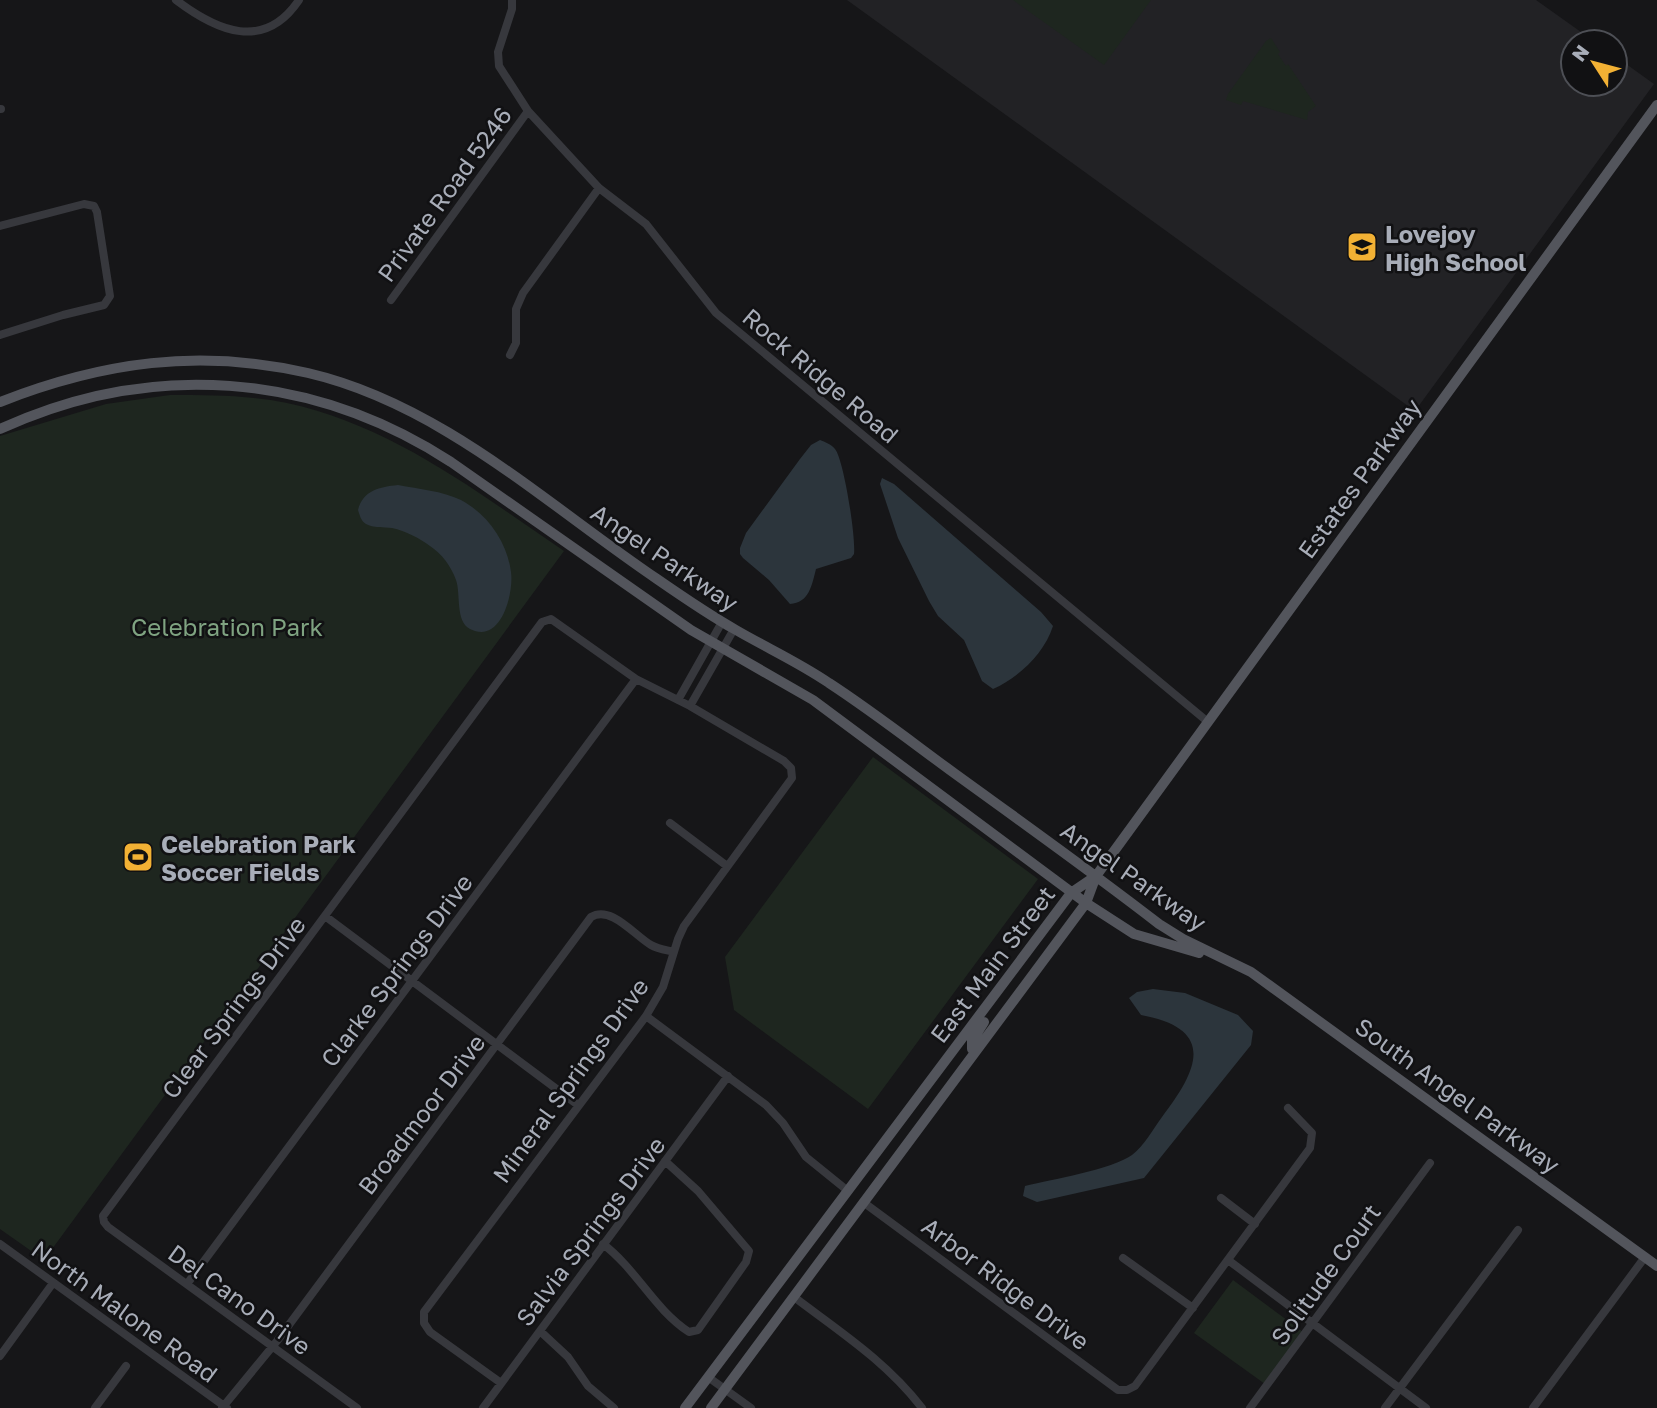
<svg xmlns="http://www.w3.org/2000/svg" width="1657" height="1408" viewBox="0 0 1657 1408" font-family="'Golos Text',sans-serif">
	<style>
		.built { fill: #222225 }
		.green { fill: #1e261f }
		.water { fill: #2c353c }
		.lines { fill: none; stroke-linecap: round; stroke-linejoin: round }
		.minor { stroke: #37383d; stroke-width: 8 }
		.major { stroke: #53555c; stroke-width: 10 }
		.labels { text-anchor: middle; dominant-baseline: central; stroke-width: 5; stroke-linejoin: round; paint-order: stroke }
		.street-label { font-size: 24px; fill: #a8adb8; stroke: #111113 }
		.poi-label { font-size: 24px; font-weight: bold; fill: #a8adb8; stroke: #111113; text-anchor: start }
		.park-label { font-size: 24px; fill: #7fa381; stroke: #111113 }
	</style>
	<rect width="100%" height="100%" fill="#161618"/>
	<path class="built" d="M847,0h689l59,42h-22v42h42v-28l39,28 -239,327z"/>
	<path class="green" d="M1013,0h138l-47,65z
		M1271,38l9,14 -2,2 8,12 2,-2 28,42 -8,6 -1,8 -64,-19 -2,4 -15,-5 2,-6 38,-53z
		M170,395c39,0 78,0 117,8 106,23 190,89 277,148l-520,709 -44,-31v-793l106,-32z
		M873,757l165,122 -170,230 -134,-99 -9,-53z
		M1233,1280l70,52 -38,52 -71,-51z"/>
	<path class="water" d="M820,440c5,2 11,4 15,9 9,11 21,89 19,105l-3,4 -35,11c-4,16 -7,34 -26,35l-21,-24 -26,-22 -3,-4v-6l6,-15 54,-74 11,-14z
		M882,478l12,6 147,128 12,14c-9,28 -34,51 -60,63l-11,-8 -18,-41 -26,-24 -9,-15 -31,-63 -18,-54z
		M398,485c21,4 44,6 63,15 26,14 46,41 50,72 3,21 -10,73 -41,57 -15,-8 -9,-35 -14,-49 -5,-14 -14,-26 -26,-34 -11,-8 -24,-15 -38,-18 -8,-1 -19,0 -26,-4 -5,-3 -6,-8 -8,-14 5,-20 22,-23 40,-25z
		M1153,989l32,4 53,22 15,16 -2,14 -107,133 -107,24 -14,-6 2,-10c25,-6 88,-17 107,-31 12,-9 21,-26 30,-38 36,-47 55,-88 -21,-102l-12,-17 8,-6z"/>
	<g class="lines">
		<path class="minor" d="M176,0c41,31 88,52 123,0
			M512,0v9l-14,43 1,14 29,45 71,77 47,36 70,89 492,409
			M0,109h1
			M0,226l84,-22 10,2 3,6 13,84 -6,9 -41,10 -63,20
			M391,300l137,-189
			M510,355l6,-12v-34l7,-16 76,-105
			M678,700l44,-78
			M690,706l44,-77
			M670,823l57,43
			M325,916l253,189
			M646,1016l120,89 17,18 23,34 42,34
			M1221,1198l34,26
			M863,1202l255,188h9l8,-4 175,-238 2,-15 -24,-25
			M0,1244l227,164
			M603,1244c34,26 51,65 86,88l9,-2 48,-68 3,-11 -51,-60 -33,-30
			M1123,1258l70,50
			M1228,1260l198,148
			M187,1284l449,-605
			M794,1297c45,34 93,65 128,111
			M540,1331l28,26 20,29 26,22
			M0,1356l53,-73
			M708,1377l43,31
			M95,1408l31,-42
			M222,1408l55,-67 314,-424c20,-12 43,18 60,28 7,4 15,5 23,7
			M357,1408l-249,-181 -4,-5 -1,-6 439,-594 9,-3 85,60 54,27 94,55 7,7 1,10 -108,148 -6,13 -15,48 -17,29 -222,296v11l6,9 71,51
			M483,1408l245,-332
			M1250,1408l180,-245
			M1385,1408l133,-178
			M1533,1408l112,-151"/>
		<path class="major" d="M0,402c102,-40 199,-54 308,-29 133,31 238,131 349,206 26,18 52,36 79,51 31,18 64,33 93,53 43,28 84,60 125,90 69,50 138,99 205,151l24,15 68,33 406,294
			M0,429c150,-69 312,-57 451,33l240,168 122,70 273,203 48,31 65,19
			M975,1052l-3,-3v-8l12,-19
			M685,1408l386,-515 25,-17
			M711,1408l375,-505 10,-27 561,-771"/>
	</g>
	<defs>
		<g id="school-square" transform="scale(1.575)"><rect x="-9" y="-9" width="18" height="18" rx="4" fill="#f2b134" stroke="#111113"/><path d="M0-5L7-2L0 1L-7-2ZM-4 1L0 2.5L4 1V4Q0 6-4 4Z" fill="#111"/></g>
		<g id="stadium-square" transform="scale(1.575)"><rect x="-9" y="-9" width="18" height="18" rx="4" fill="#f2b134" stroke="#111113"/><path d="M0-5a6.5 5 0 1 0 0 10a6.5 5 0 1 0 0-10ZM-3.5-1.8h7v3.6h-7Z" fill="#111"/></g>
	</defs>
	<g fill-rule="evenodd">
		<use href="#school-square" x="1362" y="247"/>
		<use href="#stadium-square" x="138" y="857"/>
	</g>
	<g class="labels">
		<g class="street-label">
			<text transform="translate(444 194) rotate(-54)">Private Road 5246</text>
			<text transform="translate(821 375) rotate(40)">Rock Ridge Road</text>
			<text transform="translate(1359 478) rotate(-54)">Estates Parkway</text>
			<text transform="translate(665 557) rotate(34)">Angel Parkway</text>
			<text transform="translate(1134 876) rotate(35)">Angel Parkway</text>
			<text transform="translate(992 964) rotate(-53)">East Main Street</text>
			<text transform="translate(396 970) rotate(-53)">Clarke Springs Drive</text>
			<text transform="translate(233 1007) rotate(-53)">Clear Springs Drive</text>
			<text transform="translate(570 1080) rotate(-54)">Mineral Springs Drive</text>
			<text transform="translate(1458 1095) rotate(36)">South Angel Parkway</text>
			<text transform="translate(421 1114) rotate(-53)">Broadmoor Drive</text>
			<text transform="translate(590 1231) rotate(-53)">Salvia Springs Drive</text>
			<text transform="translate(1325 1274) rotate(-54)">Solitude Court</text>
			<text transform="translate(1006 1283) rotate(37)">Arbor Ridge Drive</text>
			<text transform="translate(240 1299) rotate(36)">Del Cano Drive</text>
			<text transform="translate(125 1311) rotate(36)">North Malone Road</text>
		</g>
		<g class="poi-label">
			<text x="1385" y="233">Lovejoy<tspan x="1385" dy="28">High School</tspan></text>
			<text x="161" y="843">Celebration Park<tspan x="161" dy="28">Soccer Fields</tspan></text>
		</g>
		<g class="park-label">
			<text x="227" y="626">Celebration Park</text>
		</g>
	</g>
	<g transform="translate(1594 63) rotate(306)"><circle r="33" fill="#111113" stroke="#4d4f55" stroke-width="2"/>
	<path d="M0-5L12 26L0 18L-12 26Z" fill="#f2b134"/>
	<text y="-10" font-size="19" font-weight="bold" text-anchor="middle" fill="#a8adb8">N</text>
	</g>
</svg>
